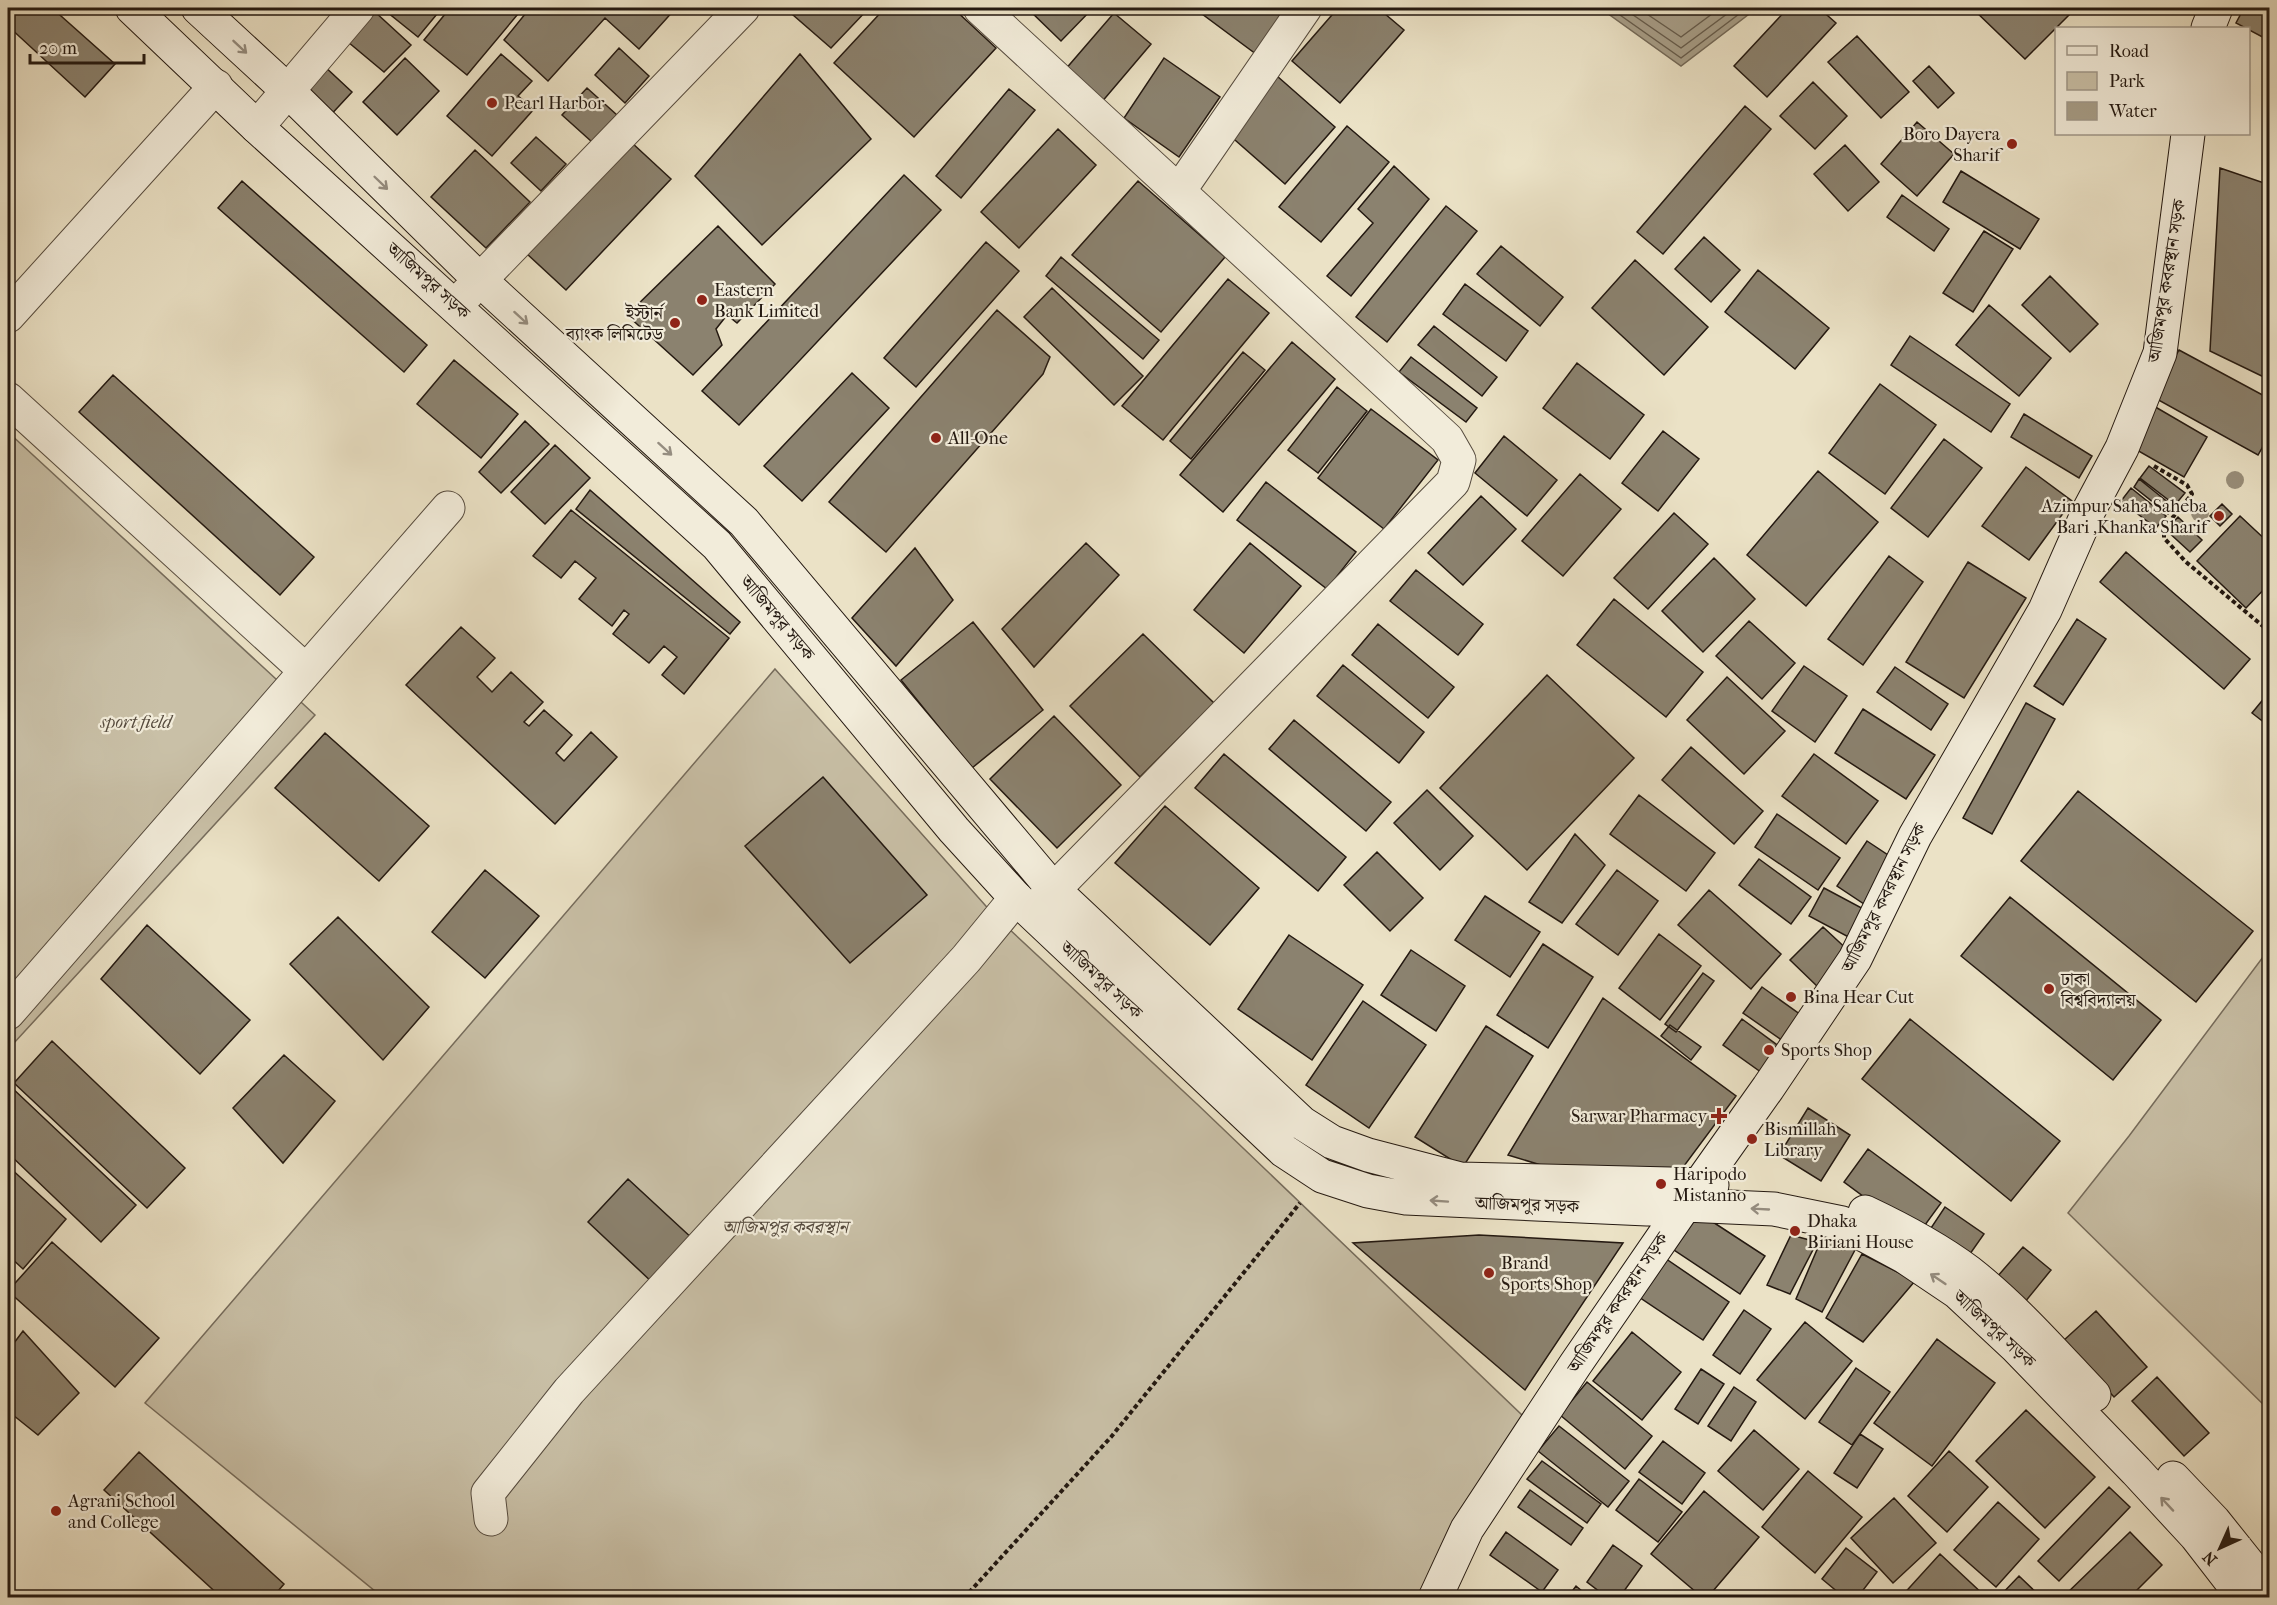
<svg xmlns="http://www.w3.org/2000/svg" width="2277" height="1605" viewBox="0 0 2277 1605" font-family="'IM FELL French Canon','Noto Serif Bengali',serif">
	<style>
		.green { fill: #c9c0a7; stroke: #766c5c; stroke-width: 1.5 }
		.water { fill: #a79e88; stroke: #736958; stroke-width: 1.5 }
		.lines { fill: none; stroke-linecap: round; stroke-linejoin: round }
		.shore { stroke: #665c4c; stroke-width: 1.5 }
		.building { fill: #8b826f; stroke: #241911; stroke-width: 1.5 }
		.street-casing { stroke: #564b3e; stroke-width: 35 }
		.secondary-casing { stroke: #241911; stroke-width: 35 }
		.path { stroke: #241911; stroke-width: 4; stroke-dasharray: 4.5 3; stroke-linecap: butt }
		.street { stroke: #f2ecda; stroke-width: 33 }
		.secondary { stroke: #f2ecda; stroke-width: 33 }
		.tree { fill: #998f7b }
		.oneway { stroke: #958d80 }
		.poi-dot { fill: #8f2418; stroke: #f2ecda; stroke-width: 2 }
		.labels { text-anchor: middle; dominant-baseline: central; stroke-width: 4.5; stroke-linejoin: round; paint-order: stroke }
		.poi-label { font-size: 18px; fill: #241911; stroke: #f2ecda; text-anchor: start }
		.street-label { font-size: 18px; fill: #241911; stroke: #f2ecda }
		.park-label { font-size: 18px; font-style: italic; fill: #564b3e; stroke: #f2ecda }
	</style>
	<rect width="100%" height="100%" fill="#ebe2c6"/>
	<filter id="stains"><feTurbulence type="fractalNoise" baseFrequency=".00333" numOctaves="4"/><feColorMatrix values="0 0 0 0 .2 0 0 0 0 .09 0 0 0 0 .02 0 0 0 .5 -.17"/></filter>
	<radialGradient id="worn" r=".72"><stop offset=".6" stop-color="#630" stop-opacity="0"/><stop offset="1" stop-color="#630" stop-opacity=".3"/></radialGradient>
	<path class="green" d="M8,432l307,283 -301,328 -6,-6z
		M775,669l218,245 204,190 327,313 -103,180 -1049,1 4,-6 -231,-189z
		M2269,949v461l-201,-197 61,-77z"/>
	<path class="water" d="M1600,8h157l-76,58z"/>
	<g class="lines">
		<path class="shore" d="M1610,8l71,50 66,-50
			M1623,8l58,40 54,-40
			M1638,8l43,29 39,-29"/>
	</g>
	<path class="building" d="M8,8h44l63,56 -30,33 -77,-71z
		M382,8h60l-24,29z
		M450,8h73l-56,67 -43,-35z
		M530,8h146l-37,41 -34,-31 -57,63 -44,-41z
		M785,8h84l-38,40z
		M885,8h68l43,40 -82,89 -80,-74z
		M1027,8h66l-32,33z
		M1194,8h109l-39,52z
		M1338,8h40l26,22 -64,73 -48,-42z
		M1788,8h31l17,15 -69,74 -33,-31z
		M1972,8h104l-51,51z
		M2244,8h26v33l-34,-18z
		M374,11l37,34 -27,27 -36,-30z
		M1114,13l37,31 -56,66 -37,-32z
		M1857,36l52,56 -28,26 -53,-56z
		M619,48l30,28 -24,27 -30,-28z
		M501,54l31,27 -14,15 16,13 -42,47 -45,-40z
		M800,54l71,85 -109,106 -67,-69z
		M405,58l34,33 -42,44 -34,-33z
		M1164,58l56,39 -41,60 -55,-39z
		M322,64l30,28 -25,27 -30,-28z
		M1929,66l25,27 -16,15 -25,-27z
		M1277,76l58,51 -50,57 -58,-51z
		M1813,82l34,34 -32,33 -35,-33z
		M587,88l30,27 -25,27 -30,-27z
		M1009,89l26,21 -74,88 -25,-22z
		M1745,106l26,23 -108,125 -26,-22z
		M1917,122l37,32 -37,42 -36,-32z
		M1347,126l42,36 -68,80 -42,-35z
		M1058,129l38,36 -77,83 -38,-36z
		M536,137l30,27 -25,27 -30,-28z
		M631,142l40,37 -105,111 -40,-37z
		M1845,145l34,37 -31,29 -34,-37z
		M475,150l55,52 -44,46 -55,-51z
		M1394,166l35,33 -78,97 -24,-20 46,-53 -15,-14z
		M2220,168l50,17v195l-60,-29z
		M1961,171l78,48 -19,30 -77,-47z
		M904,175l37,35 -202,215 -37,-34z
		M242,181l185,164 -23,27 -186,-164z
		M1138,181l87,76 -64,75 -89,-77z
		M1902,195l47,34 -15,22 -47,-34z
		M1446,206l31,25 -90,111 -31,-25z
		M718,226l57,58 -38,39 -10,-8 -11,14 6,16 -29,30 -66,-60z
		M1984,231l29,18 -40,63 -30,-19z
		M1704,237l36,33 -29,32 -36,-33z
		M986,242l33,29 -103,116 -32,-29z
		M1501,246l62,51 -23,29 -63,-52z
		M1061,257l98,83 -16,19 -97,-83z
		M1635,260l73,67 -44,48 -72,-67z
		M1758,270l71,58 -34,41 -70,-57z
		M2050,276l48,48 -28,28 -48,-47z
		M1228,279l41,34 -106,127 -41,-34z
		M1465,284l63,47 -22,30 -63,-47z
		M1052,288l91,88 -29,29 -90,-88z
		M1989,305l62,53 -32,38 -63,-51z
		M997,310l53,47 -7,17 -157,178 -57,-50z
		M1434,326l63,51 -15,19 -64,-51z
		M1910,336l100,68 -19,28 -100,-67z
		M1292,342l43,37 -112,133 -43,-37z
		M2179,350l91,49v35l-12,21 -105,-58z
		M1243,352l22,18 -74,89 -21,-18z
		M1411,357l66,51 -11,14 -67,-50z
		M454,360l64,54 -37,44 -64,-54z
		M1577,363l67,52 -34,44 -67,-51z
		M852,373l37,35 -87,93 -38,-35z
		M113,375l201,182 -34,38 -201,-183z
		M1880,384l56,41 -51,69 -56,-41z
		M1337,387l30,24 -49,62 -30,-23z
		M2152,405l55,32 -23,40 -56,-32z
		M1371,409l67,51 -54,69 -66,-51z
		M2024,414l68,42 -13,22 -68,-41z
		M525,421l24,23 -48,49 -22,-21z
		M1663,431l36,28 -41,52 -36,-28z
		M1504,436l53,44 -30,36 -52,-43z
		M1944,439l38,29 -54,69 -37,-29z
		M555,445l35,33 -45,46 -34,-32z
		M2149,466l36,27 -10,12 -35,-27z
		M2026,467l46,34 -43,59 -47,-34z
		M1818,471l60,51 -72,84 -59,-51z
		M1580,474l41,35 -58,67 -41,-35z
		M2139,479l35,28 -6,7 -34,-27z
		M1266,482l90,70 -29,37 -90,-69z
		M2131,488l35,28 -10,12 -35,-27z
		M590,490l150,132 -10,12 -154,-125z
		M1481,496l35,33 -53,56 -35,-32z
		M2222,504l10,10 -12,12 -10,-10z
		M571,510l158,128 -45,56 -22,-19 15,-18 -13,-11 -15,17 -36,-29 16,-20 -5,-4 -12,16 -33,-27 17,-21 -21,-17 -14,17 -28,-22z
		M1674,513l34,31 -60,65 -34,-31z
		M2240,516l30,28v39l-24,25 -49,-47z
		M2178,517l24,23 -12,12 -24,-22z
		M1086,543l33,32 -85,92 -32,-38z
		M1250,543l51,43 -57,67 -50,-43z
		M915,548l38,52 -57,66 -44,-48z
		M2126,552l124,107 -26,30 -124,-107z
		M1889,556l34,26 -60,83 -35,-26z
		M1714,558l41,41 -52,53 -41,-41z
		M1968,562l58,36 -62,100 -58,-36z
		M1416,570l67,54 -25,31 -68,-54z
		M1614,599l89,73 -37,45 -89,-72z
		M2077,619l29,20 -43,66 -29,-19z
		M1749,621l46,42 -33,36 -46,-43z
		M973,622l70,88 -71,58 -71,-88z
		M1378,624l76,63 -26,31 -76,-63z
		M461,627l34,31 -18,19 15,15 19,-20 32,30 -19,20 5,4 15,-16 28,25 -16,18 8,8 27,-29 26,25 -62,67 -149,-139z
		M1143,634l71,69 -74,74 -70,-71z
		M1343,665l81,67 -25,31 -82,-67z
		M1804,666l43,30 -32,46 -43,-31z
		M1895,667l53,37 -17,26 -54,-38z
		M1547,675l87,83 -107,112 -87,-82z
		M1727,677l58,54 -41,43 -57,-54z
		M2270,691v36l-18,-14z
		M2026,703l29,16 -63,115 -29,-16z
		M1863,709l72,46 -29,44 -71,-46z
		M1054,716l67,69 -64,63 -67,-69z
		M1294,720l97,82 -25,29 -97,-82z
		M325,733l104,93 -50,55 -104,-93z
		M1691,747l72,64 -29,33 -72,-64z
		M1224,754l122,103 -28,34 -123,-103z
		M1814,754l64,47 -32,43 -64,-48z
		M823,777l104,118 -77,68 -105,-117z
		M1427,790l46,46 -33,34 -46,-47z
		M2078,791l175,140 -57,71 -175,-141z
		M1639,795l76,58 -29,38 -76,-57z
		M1165,806l94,82 -49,57 -95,-82z
		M1777,814l63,44 -22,32 -63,-43z
		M1575,834l30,31 -43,58 -33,-21z
		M1867,841l27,18 -30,45 -27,-18z
		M1377,852l46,46 -33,33 -46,-46z
		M1759,859l52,38 -20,27 -52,-39z
		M485,870l54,46 -54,62 -53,-46z
		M1617,870l41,31 -40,54 -42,-31z
		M1824,888l47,25 -15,28 -47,-25z
		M1709,890l72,64 -30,35 -73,-64z
		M1485,896l55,36 -30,45 -55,-37z
		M2010,897l151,123 -48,60 -152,-124z
		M338,917l91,90 -46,53 -93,-96z
		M147,925l103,95 -50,54 -99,-95z
		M1823,927l29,27 -33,34 -29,-28z
		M1659,934l42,32 -41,54 -41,-32z
		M1289,935l74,50 -51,75 -74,-51z
		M1543,944l50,33 -45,71 -51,-33z
		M1411,950l54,36 -29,45 -55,-36z
		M1703,973l11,8 -38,51 -11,-8z
		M1762,987l39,28 -18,26 -40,-28z
		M1603,998l133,98 -78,105 -150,-46z
		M1363,1001l63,44 -57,83 -63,-43z
		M1742,1019l42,31 -19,25 -42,-30z
		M1910,1019l150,122 -49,60 -149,-122z
		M1670,1025l31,22 -10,13 -30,-24z
		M1486,1026l47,30 -70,111 -48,-30z
		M52,1041l133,127 -38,40 -133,-125z
		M284,1055l51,46 -52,62 -50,-55z
		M9,1085l127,120 -35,37 -93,-89v-67z
		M1808,1108l42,27 -29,46 -42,-26z
		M1868,1149l73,54 -24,33 -73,-54z
		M8,1166l58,53 -43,50 -15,-14z
		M628,1179l67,62 -41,43 -66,-62z
		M1945,1207l39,27 -19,27 -38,-27z
		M1696,1211l69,45 -25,38 -69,-46z
		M1479,1235l144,8 -98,147 -172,-147z
		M1791,1235l26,7 -27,52 -23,-9z
		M1822,1238l33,12 -33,62 -26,-13z
		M52,1242l107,96 -44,49 -107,-96z
		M2023,1247l28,23 -26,32 -28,-25z
		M1659,1254l70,48 -26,38 -70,-47z
		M1862,1254l53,27 -52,61 -37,-24z
		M1744,1310l27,19 -31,45 -27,-19z
		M2096,1311l51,56 -33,30 -51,-56z
		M1805,1322l47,39 -47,58 -48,-39z
		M23,1331l56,62 -41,42 -30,-24v-60z
		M1632,1332l49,40 -39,48 -49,-39z
		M1937,1339l58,44 -63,83 -58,-43z
		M1856,1368l34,24 -38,53 -33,-23z
		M1701,1369l23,15 -26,40 -23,-15z
		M2157,1377l52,56 -25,23 -52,-55z
		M1587,1382l65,54 -27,33 -65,-54z
		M1734,1387l22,15 -25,39 -23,-15z
		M2026,1410l69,67 -50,51 -69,-67z
		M1559,1426l70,55 -21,26 -70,-56z
		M1754,1430l45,39 -36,41 -45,-39z
		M1860,1434l23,15 -26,39 -23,-15z
		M1663,1441l42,32 -23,31 -43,-32z
		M1949,1451l39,36 -41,45 -39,-36z
		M139,1452l145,132 -12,14h-50l-118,-108z
		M1542,1461l59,43 -14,19 -60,-44z
		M1808,1471l54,46 -47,56 -53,-46z
		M1639,1479l43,33 -24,30 -42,-32z
		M2109,1487l21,20 -71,74 -21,-20z
		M1530,1490l53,38 -12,17 -53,-38z
		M1704,1491l55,46 -52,61h-4l-52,-44z
		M1894,1498l42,45 -43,40 -42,-45z
		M1998,1502l41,37 -43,48 -42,-37z
		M1506,1532l52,38 -16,22 -52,-37z
		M2130,1532l32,33 -33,33h-67z
		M1613,1545l29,21 -23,32h-11l-21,-16z
		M1846,1548l31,24 -20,26h-12l-23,-19z
		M1940,1554l46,43 -1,1h-85z
		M2019,1576l23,22h-44z
		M1576,1586l14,12h-23z"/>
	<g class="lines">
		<g class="street-casing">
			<path id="street" d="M980,8l467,431 12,21 -6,22 -419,428
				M257,127l101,-119
				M1179,191l126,-183
				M455,306l288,-298
				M8,316l208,-230
				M8,399l297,271
				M8,1013l440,-505
				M491,1519l-3,-26 81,-102 397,-432 50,-61"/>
		</g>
		<g class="secondary-casing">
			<path id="secondary" d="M132,8l125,119 460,418 237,285 62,68 268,253 38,25 46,15 38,7 241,11 38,-4 89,4 68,14 63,34 52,35 60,56 119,123 60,65 48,62
				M198,8l90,83 192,189 264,242 310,368 248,233 30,19 36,13 92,24 252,6
				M2208,28l8,-20
				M1865,1212c36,17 72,36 104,60 46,36 85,81 125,123
				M2173,1478l41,43 56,70
				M1435,1598l32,-69 108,-164 110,-160 83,-117 87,-129 60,-123 130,-226 44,-100 33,-62 38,-95 28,-219"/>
		</g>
		<path class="path" d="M2154,466l33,19 5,9 -28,34v10l22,24 84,70
			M964,1598l147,-161 189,-234"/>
		<use href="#street" class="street"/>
		<use href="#secondary" class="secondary"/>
	</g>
	<g class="tree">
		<circle cx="2235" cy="480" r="9"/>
		<circle cx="2200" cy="513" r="9"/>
	</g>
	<defs><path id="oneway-shaft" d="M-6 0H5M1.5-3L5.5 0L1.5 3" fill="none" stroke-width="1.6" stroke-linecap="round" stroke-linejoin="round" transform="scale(1.5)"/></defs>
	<g class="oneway">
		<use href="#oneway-shaft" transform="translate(240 47) rotate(43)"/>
		<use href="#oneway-shaft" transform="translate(381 183) rotate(44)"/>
		<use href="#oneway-shaft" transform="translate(521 318) rotate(42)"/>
		<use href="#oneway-shaft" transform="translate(665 449) rotate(42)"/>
		<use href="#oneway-shaft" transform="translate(1439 1201) rotate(-176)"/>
		<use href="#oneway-shaft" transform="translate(1760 1209) rotate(-177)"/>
		<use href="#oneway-shaft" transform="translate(1938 1279) rotate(-146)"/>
		<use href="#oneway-shaft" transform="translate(2167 1504) rotate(-133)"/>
	</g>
	<g class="poi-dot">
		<circle cx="492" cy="103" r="6"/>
		<circle cx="2012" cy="144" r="6"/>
		<circle cx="702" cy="300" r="6"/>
		<circle cx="675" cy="323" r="6"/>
		<circle cx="936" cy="438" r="6"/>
		<circle cx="2219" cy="516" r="6"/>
		<circle cx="2049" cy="989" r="6"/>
		<circle cx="1791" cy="997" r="6"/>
		<circle cx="1769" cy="1050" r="6"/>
		<path d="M1716 1107h6v6h6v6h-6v6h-6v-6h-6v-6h6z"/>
		<circle cx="1752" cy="1139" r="6"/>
		<circle cx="1661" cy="1184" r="6"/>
		<circle cx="1795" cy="1231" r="6"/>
		<circle cx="1489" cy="1273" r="6"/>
		<circle cx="56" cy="1511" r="6"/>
	</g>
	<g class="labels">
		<g class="poi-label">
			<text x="504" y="103">Pearl Harbor</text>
			<text x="2000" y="134" text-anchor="end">Boro Dayera<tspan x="2000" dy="21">Sharif</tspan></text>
			<text x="714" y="290">Eastern<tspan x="714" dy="21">Bank Limited</tspan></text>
			<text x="663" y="313" text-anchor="end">ইস্টার্ন<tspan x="663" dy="21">ব্যাংক লিমিটেড</tspan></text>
			<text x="948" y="438">All-One</text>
			<text x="2207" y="506" text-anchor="end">Azimpur Saha Saheba<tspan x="2207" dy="21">Bari ,Khanka Sharif</tspan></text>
			<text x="2061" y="979">ঢাকা<tspan x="2061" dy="21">বিশ্ববিদ্যালয়</tspan></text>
			<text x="1803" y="997">Bina Hear Cut</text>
			<text x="1781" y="1050">Sports Shop</text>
			<text x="1707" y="1116" text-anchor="end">Sarwar Pharmacy</text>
			<text x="1764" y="1129">Bismillah<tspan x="1764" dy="21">Library</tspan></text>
			<text x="1673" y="1174">Haripodo<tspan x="1673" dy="21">Mistanno</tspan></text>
			<text x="1807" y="1221">Dhaka<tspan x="1807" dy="21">Biriani House</tspan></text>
			<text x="1501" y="1263">Brand<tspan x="1501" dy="21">Sports Shop</tspan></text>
			<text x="68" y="1501">Agrani School<tspan x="68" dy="21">and College</tspan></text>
		</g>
		<g class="street-label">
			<text transform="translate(428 281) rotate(42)">আজিমপুর সড়ক</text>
			<text transform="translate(2167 281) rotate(-81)">আজিমপুর কবরস্থান সড়ক</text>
			<text transform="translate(777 618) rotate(50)">আজিমপুর সড়ক</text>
			<text transform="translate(1884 898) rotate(-63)">আজিমপুর কবরস্থান সড়ক</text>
			<text transform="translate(1101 980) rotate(43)">আজিমপুর সড়ক</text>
			<text transform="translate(1527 1205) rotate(2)">আজিমপুর সড়ক</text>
			<text transform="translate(1618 1303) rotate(-56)">আজিমপুর কবরস্থান সড়ক</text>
			<text transform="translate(1994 1329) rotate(43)">আজিমপুর সড়ক</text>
		</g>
		<g class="park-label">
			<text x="136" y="722">sport field</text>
			<text x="785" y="1227">আজিমপুর কবরস্থান</text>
		</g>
	</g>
	<rect width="2277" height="1605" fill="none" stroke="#ebe2c6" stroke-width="30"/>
	<rect x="9" y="9" width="2259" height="1587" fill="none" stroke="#241911" stroke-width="3"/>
	<rect x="15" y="15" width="2247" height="1575" fill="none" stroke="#241911" stroke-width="1.5"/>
	<rect x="2055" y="27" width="195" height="108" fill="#f2ecda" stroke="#a0988a" stroke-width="1.5"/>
	<rect x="2067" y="46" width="30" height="9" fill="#f2ecda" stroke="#a0988a" stroke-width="1.5"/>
	<text x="2109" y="57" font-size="18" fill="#241911">Road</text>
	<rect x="2067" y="72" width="30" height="18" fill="#c9c0a7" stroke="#a0988a" stroke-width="1.5"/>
	<text x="2109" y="87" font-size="18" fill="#241911">Park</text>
	<rect x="2067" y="102" width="30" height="18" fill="#a79e88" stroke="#a0988a" stroke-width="1.5"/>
	<text x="2109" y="117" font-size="18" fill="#241911">Water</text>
	<g transform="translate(2220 1548) rotate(225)" stroke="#f2ecda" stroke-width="4.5" paint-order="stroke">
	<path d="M0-4.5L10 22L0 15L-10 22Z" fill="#241911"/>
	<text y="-9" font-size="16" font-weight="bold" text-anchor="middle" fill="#241911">N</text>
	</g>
	<path d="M30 54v9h114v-9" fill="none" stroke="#241911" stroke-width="3"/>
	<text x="39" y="54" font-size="18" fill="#241911" stroke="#f2ecda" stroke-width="4.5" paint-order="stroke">20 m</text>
	<rect width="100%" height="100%" filter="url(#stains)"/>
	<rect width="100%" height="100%" fill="url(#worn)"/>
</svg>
